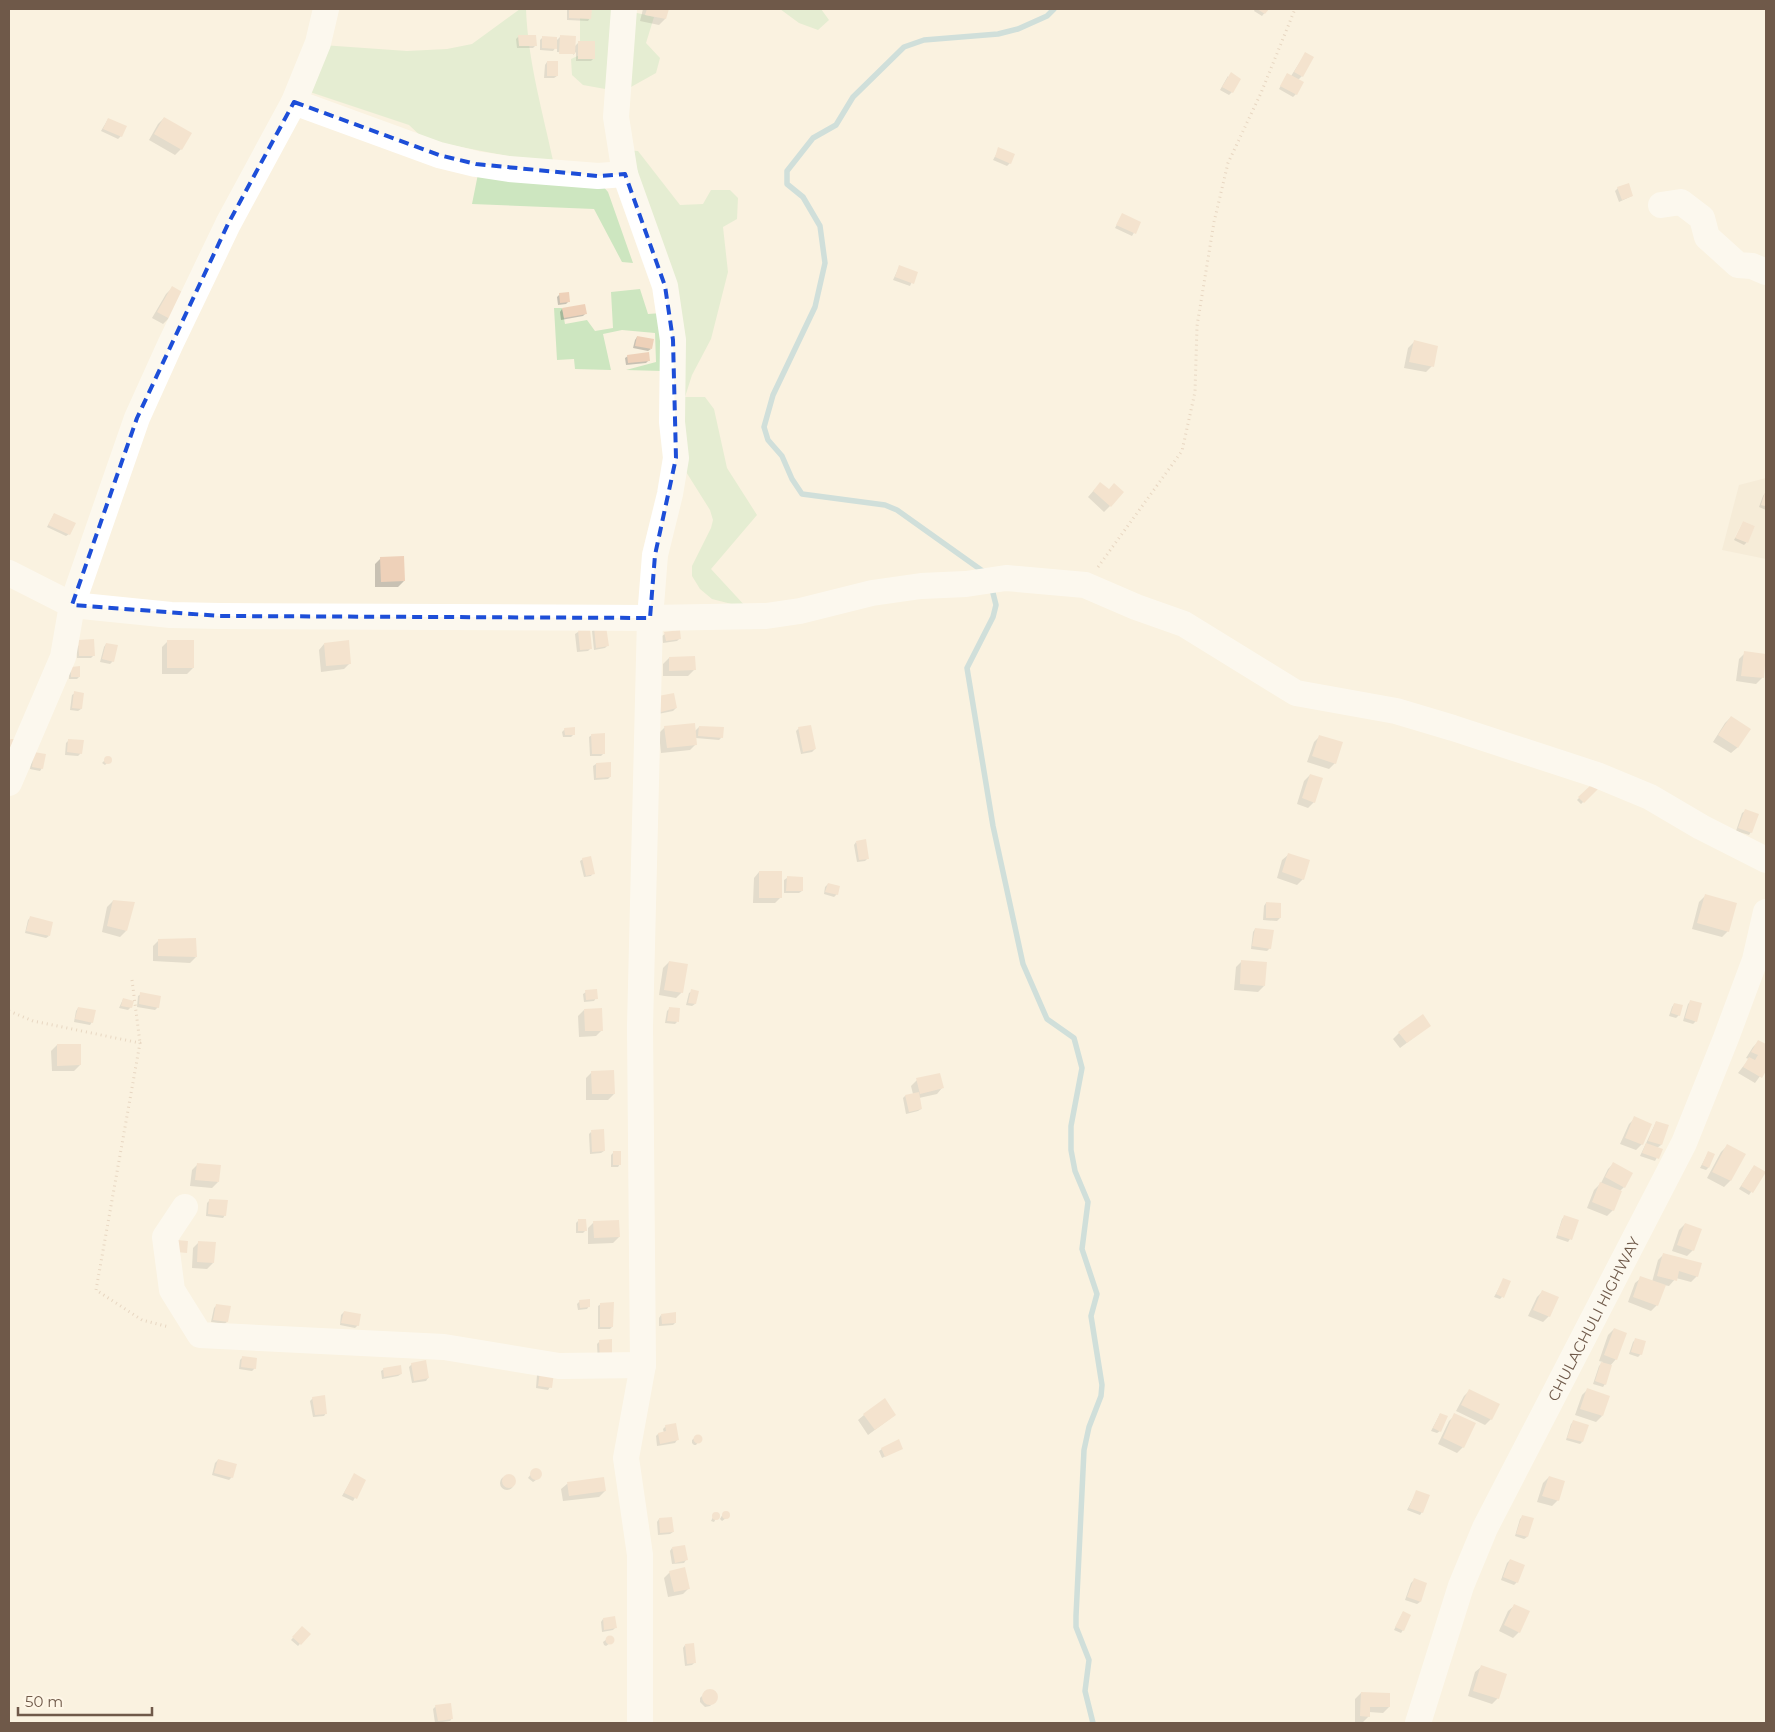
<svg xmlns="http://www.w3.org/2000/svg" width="1775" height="1732" viewBox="0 0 1775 1732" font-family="Montserrat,sans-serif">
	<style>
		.residential { fill: #f1e4cf; fill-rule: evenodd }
		.green { fill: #cde6c0 }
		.shadow { fill: #0003 }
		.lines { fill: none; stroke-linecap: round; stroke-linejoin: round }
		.stream { stroke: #9dc8d3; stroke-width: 5.5 }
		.building { fill: #eed1b9 }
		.path { stroke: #d2b59d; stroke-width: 3; stroke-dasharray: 1 4; stroke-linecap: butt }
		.minor { stroke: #fff; stroke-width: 26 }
		.marked { fill: none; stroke: #1d4ed8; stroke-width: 4; stroke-dasharray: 10 6; stroke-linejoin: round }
		.labels { text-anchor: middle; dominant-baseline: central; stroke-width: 5; stroke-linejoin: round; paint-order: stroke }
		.street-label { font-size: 15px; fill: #6f5949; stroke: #fef6e6 }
	</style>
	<rect width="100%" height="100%" fill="#faf2e0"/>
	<path class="residential" d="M1766,478v14h-1l-4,13 5,1v53l-44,-9 17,-65zM1743,521l12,5 -8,17 -12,-6z"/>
	<path class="green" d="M520,9h6c2,53 17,104 28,156l-129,-25 -16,-15 -102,-34 15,-46 85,6 40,-2 25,-5z
		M580,9h40l34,8 -8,26 14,15 -4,15 -34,19 -39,-7 -11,-10 -1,-16 9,-4z
		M780,9h41l8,11 -11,10 -19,-7z
		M624,150l14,1 42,54 23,-1 8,-14h19l8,8 -1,21 -14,8 5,45 -17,67 -19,36 -7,22h20l9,12 13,59 30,47 -46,54 36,39 -35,-9 -12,-10 -8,-13v-10l19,-38 2,-8 -3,-10 -27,-43 -4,-55z
		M478,174l124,11 6,7 25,71 -11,-1 -28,-53 -122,-5z
		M640,289l8,25 14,-1v58l-36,-1 30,-8 -1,-29 -33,-3 -19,4 8,36 -36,-1 -1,-10 -17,1 -3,-52h8l3,16 22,-4 8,11 18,-3 -2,-36z"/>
	<path class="shadow" d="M567,9h23v9l-2,3 -21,-1z
		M643,9h24l-2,10 -6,6 -19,-4z
		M1255,9h13l-6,7 -8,-5z
		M519,36l16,10 -2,2h-16l-1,-9z
		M543,37l13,4 4,-4 14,10 5,-5 14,17 -2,2h-15v-9l-3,3v-2l-16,-1v-6l-4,5 -13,-1v-10z
		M1305,54l-3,22 -4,4 -2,14 -3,3 -14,-8 8,-15 4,2z
		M547,62l10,14 -3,2h-10l1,-13z
		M1228,76l4,16 -3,3 -9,-5z
		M164,118l17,31 -6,6 -26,-15 9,-16z
		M108,119l13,17 -3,3 -17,-8z
		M999,149l11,14 -3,3 -14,-6z
		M1618,188l14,8 -13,6 -4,-11z
		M1122,215l18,8 -8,13 -17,-8z
		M899,267l17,6 -6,13 -17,-6z
		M172,288l-3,30 -6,6 -11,-6 14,-24z
		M560,294l9,7 -3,3 -8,1 -1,-8z
		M562,309l24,4 -3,3 -22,4 -1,-8z
		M637,337l14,12 -3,2 -15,-3 2,-8z
		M1414,342l18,24 -6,6 -22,-4 4,-20z
		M628,356l21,4 -3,3 -20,2 -1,-7z
		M1095,489l13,1 2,16 -6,6 -16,-15z
		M1765,493l1,1v16l-7,-3 4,-11z
		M54,514l15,20 -3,2 -19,-9z
		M1744,522l3,20 -3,3 -10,-5z
		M381,558l23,23 -6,6h-23v-23z
		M595,628l12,18 -2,2 -11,2 -2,-19z
		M589,630l2,18 -3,3 -11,1 -2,-18 3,-2z
		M665,634l15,4 -3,3 -14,2 -1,-7z
		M168,641l25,27 -6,6h-25v-27z
		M76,644l18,11 -3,3h-14z
		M106,644l7,17 -3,3 -10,-2 4,-15z
		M324,644l26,19 -6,6 -23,3 -2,-22z
		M1745,653l20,2 -3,23 -6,6 -20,-3 3,-22z
		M669,658l25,12 -6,6h-25v-12z
		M69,670l10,7 -2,2h-8z
		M75,693l6,16 -3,2 -8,-1 2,-15z
		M658,697l18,11 -3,3 -15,3z
		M1731,717l18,12 -12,19 -6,5 -18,-11 12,-19z
		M665,727l30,4 4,-4 23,10 -3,3 -23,-2v6l-6,6 -29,3 -2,-20z
		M799,728l16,21 -3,3 -11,2 -5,-23z
		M565,729l9,5 -3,3h-8l-1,-5z
		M592,735l12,18 -3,3h-11l-1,-19z
		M1320,736l15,27 -6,6 -22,-7 7,-20z
		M69,740l12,13 -3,3 -13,-1 1,-12z
		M32,756l10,12 -2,3 -10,-2z
		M108,757l2,3 -5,5 -3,-2z
		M596,764l14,13 -2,2 -14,1 -1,-14z
		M1310,775l4,27 -6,6 -11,-4 7,-23z
		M1592,785l4,4 -15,15 -4,-4z
		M1745,811l6,21 -2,3 -13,-4 6,-18z
		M856,842l12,16 -3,3 -8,1 -3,-17z
		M1288,855l15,24 -6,6 -20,-7 5,-18z
		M583,859l10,14 -2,3 -7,1 -4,-16z
		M759,872l22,25 -6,6h-22l1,-25z
		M787,878l15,13 -3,2h-15v-13z
		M828,884l9,10 -3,3 -10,-3 1,-7z
		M1705,896l23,35 -6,6 -30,-8 7,-27z
		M113,901l13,30 -6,6 -18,-5 5,-25z
		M1266,903l14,15 -3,3 -14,-1 1,-14z
		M30,918l19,18 -3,2 -21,-5 3,-13z
		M1255,929l15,19 -3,3 -16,-2 2,-17z
		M159,940l37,17 -6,6 -37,-2v-15z
		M1242,961l22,25 -6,6 -24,-2 2,-23z
		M669,962l13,30 -6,6 -17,-3 4,-27z
		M692,991l3,13 -3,2 -6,-1 3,-12z
		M586,992l10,6 -2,3 -10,1 -1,-8z
		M141,994l17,13 -3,3 -18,-3 1,-11z
		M123,999l8,8 -3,3 -9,-2z
		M1691,1001l5,20 -3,3 -10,-3 5,-17z
		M1674,1004l5,11 -3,3 -7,-2 3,-9z
		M78,1008l14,14 -2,3 -16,-3 2,-11z
		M670,1008l7,14 -2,2 -10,-1 2,-12z
		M584,1010l18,20 -6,6 -17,1 -1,-21z
		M1429,1026l-29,22 -7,-9 6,-6z
		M1759,1041l7,5v22l-11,15 -17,-10 11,-14 -3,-1 7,-11z
		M57,1045l23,20 -6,6h-22l-1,-20z
		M592,1072l22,22 -6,6h-22v-22z
		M917,1080l25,8 -5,6 -18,4 2,11 -3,2 -12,3 -3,-16 2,-2 8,-2 -2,-8z
		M1635,1118l7,26 -6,6 -16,-6 9,-20z
		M1656,1122l5,23 -4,3 4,2 -6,11 -15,-5z
		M591,1132l13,19 -3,2 -11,1 -1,-20z
		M1727,1146l17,8 -14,27 -6,6 -17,-9 14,-26z
		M614,1152l6,12 -2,3h-7v-12z
		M1708,1153v15l-2,2 -6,-2z
		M198,1164l20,18 -6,6 -22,-2 2,-16z
		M1613,1164l11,23 -4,4 -7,19 -6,6 -20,-8 7,-18 7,-7 7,-14z
		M1752,1169l12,4 -15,22 -10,-6z
		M210,1200l15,15 -2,3 -17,-2 1,-13z
		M1565,1216l5,23 -2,3 -12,-4 6,-19z
		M578,1221l8,9 -3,3h-7v-10z
		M594,1222l25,15 -6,6 -25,1v-16z
		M1685,1224l8,26 -6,6 -15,-5 7,-21z
		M199,1242l14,21 -6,6 -15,-1 1,-20z
		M1664,1254l33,22 -6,6 -15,-4 -7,8 -5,-1 -7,20 -6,6 -23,-9 7,-19 6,-5 11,4 6,-22z
		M1504,1279l-2,18 -2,2 -6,-2z
		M1543,1291l6,25 -6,6 -15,-6 9,-19z
		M580,1301l9,5 -2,3 -9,1 -1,-6z
		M601,1304l11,23 -2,2h-12v-23z
		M217,1305l10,17 -3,2 -13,-2 3,-14z
		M344,1312l14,13 -3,3 -15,-3 1,-10z
		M661,1315l14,8 -2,2 -14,1v-8z
		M1614,1329l2,30 -6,7 -5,18 -2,3 -10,-3 6,-18 4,-4 -4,-1 9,-26z
		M1635,1340l6,14 -3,3 -9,-3 4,-12z
		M600,1341h10l-12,22 -1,-19z
		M243,1357l12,11 -3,3 -13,-2 1,-9z
		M412,1364l16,14 -2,3 -14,2 -3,-16z
		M384,1369l17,5 -3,2 -16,3 -1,-8z
		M552,1374l-2,13 -2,3 -12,-2 1,-13z
		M1588,1389l14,27 -6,6 -21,-7 7,-20z
		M1470,1390l21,29 -6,6 -29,-14 8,-15z
		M313,1398l13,15 -2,3 -11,1 -3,-16z
		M1440,1414v17l-3,2 -6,-2z
		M864,1415h31l-27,20 -10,-15z
		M1455,1415l8,32 -6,6 -19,-9 11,-23z
		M1574,1421l8,21 -2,2 -14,-4 5,-16z
		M666,1426l11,14 -2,3 -18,3 -1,-10 2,-2 6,-1 -1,-4z
		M697,1436l4,2 -5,7h-2l-2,-2v-3z
		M902,1448l-20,10 -3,-7 3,-2z
		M218,1460l14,17 -3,3 -17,-5 3,-12z
		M534,1470h4l2,2 -1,6 -6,4 -5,-4z
		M354,1475l11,5 -12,21 -11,-5z
		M500 1483a7 7 0 1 1 14 0a7 7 0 1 1-14 0Z
		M1549,1477l9,23 -6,6 -15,-4 6,-19z
		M567,1484l38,7 -6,6 -36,4 -2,-12z
		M1417,1491l5,21 -2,3 -13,-5z
		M724,1512l5,1v3l-7,5 -2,-2z
		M714,1515h4l-4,7 -3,-1z
		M1523,1516l4,21 -3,2 -9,-3 5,-17z
		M659,1519l14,13 -3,2 -12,1 -1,-13z
		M672,1548l14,12 -2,3 -12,1 -2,-13z
		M1510,1560l7,22 -3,3 -13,-5 6,-17z
		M670,1572l19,16 -6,6 -15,3 -4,-19z
		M1414,1580l6,22 -3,2 -12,-4 6,-17z
		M1514,1606l5,26 -6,6 -14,-7 9,-20z
		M1403,1612v18l-2,3 -7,-3z
		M603,1619l12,9 -2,2 -11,2 -1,-10z
		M302,1628l7,6 -11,12 -7,-6z
		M611,1636l2,5 -7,5 -2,-1 -1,-3z
		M685,1645l10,17 -3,3 -7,1 -2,-18z
		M1481,1667l17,31 -6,6 -24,-8 7,-24z
		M708,1690l4,1 4,2v7l-6,6 -5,1 -5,-5v-4z
		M1361,1693l28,14 -6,6 -14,-1v4l-6,6h-8v-23z
		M436,1706l16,12 -2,3 -15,2 -2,-14z"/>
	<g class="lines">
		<path class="stream" d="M984,572l-87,-62 -12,-5 -83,-11 -10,-15 -10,-23 -14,-16 -4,-13 9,-32 42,-88 10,-44 -5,-37 -17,-29 -16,-13v-13l26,-33 23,-13 17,-28 51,-50 20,-7 74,-6 20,-5 29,-13 7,-7
			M993,593l3,12 -3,12 -26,51 26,158 30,138 24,55 27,19 8,30 -11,58v24l4,21 13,31 -6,47 15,45 -6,22 11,69 -1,11 -12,31 -5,23 -8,166v11l13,33 -4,31 8,32"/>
	</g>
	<path class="building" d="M569,9h23l-1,10 -22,-1z
		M647,9h22l-3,10 -21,-4z
		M1257,9h12l-4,5z
		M518,35h18l1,11h-18z
		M560,35l16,1 -1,18h-16z
		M542,36l15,1v12l-15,-1z
		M578,41h17v18h-17z
		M1305,52l9,5 -11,20 -9,-5z
		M547,61h11v15h-11z
		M1231,72l10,7 -8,14 -11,-6z
		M1287,73l17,9 -7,13 -17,-9z
		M164,117l28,16 -10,17 -28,-16z
		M108,118l19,8 -5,11 -19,-8z
		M998,147l17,7 -4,10 -16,-7z
		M1629,183l4,13 -11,4 -5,-13z
		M1122,213l19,9 -5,12 -20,-9z
		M899,265l19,7 -4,12 -19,-7z
		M172,286l12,7 -14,26 -13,-7z
		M569,292l1,10 -10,1 -1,-10z
		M585,304l2,10 -23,4 -2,-10z
		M637,336l17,3 -2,10 -17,-3z
		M1414,340l24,6 -4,21 -25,-5z
		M649,352l1,9 -22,2 -1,-8z
		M1100,482l9,7 5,-6 10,9 -13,15 -18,-16z
		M1766,489v17l-5,-1z
		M54,513l22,10 -6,12 -22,-10z
		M1743,521l12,5 -7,17 -13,-5z
		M404,556l1,25 -24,1 -1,-25z
		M606,626l3,20 -13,2 -2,-21z
		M590,629l2,20 -12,1 -2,-20z
		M680,630l1,9 -15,2 -2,-9z
		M94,639l1,17h-16l-1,-16z
		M167,640h27v28h-27z
		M349,640l2,24 -25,2 -2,-23z
		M106,643l12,2 -4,17 -12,-3z
		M1744,651l22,3 -2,24 -23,-2z
		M695,656l1,14 -27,1v-14z
		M80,666v11h-9v-10z
		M74,691l10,2 -2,16 -10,-1z
		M674,693l3,15 -16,4 -3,-16z
		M1731,716l20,13 -13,19 -20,-13z
		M695,723l2,22 -30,3 -3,-22z
		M811,725l5,24 -13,3 -5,-25z
		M699,726l25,1 -1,11 -25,-2z
		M575,727v8h-10l-1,-7z
		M605,733v21h-13l-1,-20z
		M1319,735l24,7 -7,22 -24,-8z
		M11,739h3l-2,9 -3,-1v-7z
		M68,739l16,1 -2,14 -15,-2z
		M34,752l12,2 -3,15 -11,-2z
		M104 760a4 4 0 1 1 8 0a4 4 0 1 1-8 0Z
		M611,762v15l-15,1v-15z
		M1310,774l13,4 -8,25 -13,-5z
		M1592,784l6,5 -14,14 -6,-6z
		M1745,809l14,5 -7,19 -14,-5z
		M866,839l3,20 -10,1 -3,-19z
		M1288,853l22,7 -6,20 -22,-8z
		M591,856l4,18 -9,2 -4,-18z
		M759,871h23v27h-23z
		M787,876l16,1v14h-17z
		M828,883l12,3 -2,9 -13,-3z
		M1705,894l32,9 -8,29 -32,-9z
		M113,900l22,2 -8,29 -20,-5z
		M1266,902l15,1v15h-15z
		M30,916l23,6 -3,14 -24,-5z
		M1255,928l19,2 -3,19 -19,-3z
		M196,938l1,19 -39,-1v-17z
		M1241,960l26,2 -2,24 -25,-2z
		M669,961l19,3 -5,29 -19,-3z
		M597,989l1,10 -12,1 -1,-10z
		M691,989l8,2 -3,13 -8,-1z
		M140,992l21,4 -2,12 -20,-4z
		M123,998l11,3 -2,7 -11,-2z
		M1690,1000l12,3 -5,19 -12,-4z
		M1674,1003l9,2 -3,11 -9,-3z
		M78,1007l18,3 -3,13 -18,-4z
		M669,1007l11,1 -1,14 -12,-1z
		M602,1008l1,23h-18l-1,-22z
		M1423,1014l8,12 -24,17 -9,-11z
		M1758,1040l8,4v27l-4,7 -19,-11 6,-10 6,3 3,-5 -7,-3z
		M57,1044h24v21l-24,1z
		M614,1070l1,24h-23l-1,-23z
		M940,1073l4,15 -24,6 -4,-16z
		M919,1092l3,17 -13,3 -4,-17z
		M1634,1116l18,8 -9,21 -18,-7z
		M1656,1121l13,4 -7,20 -14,-4z
		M604,1129l1,22 -13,1 -1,-22z
		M1646,1143l17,6 -4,10 -17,-6z
		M1727,1144l19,10 -15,27 -19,-9z
		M613,1151h8v14h-8z
		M1708,1151l7,3 -6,14 -7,-3z
		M1613,1162l20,11 -8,15 -20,-11z
		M197,1163l24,2 -2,17 -24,-2z
		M1754,1165l12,7 -13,21 -12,-7z
		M1600,1182l22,9 -8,20 -22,-9z
		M209,1199l19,1 -2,16 -18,-2z
		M1564,1215l15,5 -7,20 -15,-5z
		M578,1219h8l1,12h-9z
		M619,1220l1,17 -26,1 -1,-17z
		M1685,1223l17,6 -8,22 -17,-6z
		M177,1240l11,1 -1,12 -11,-1z
		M198,1241l18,1 -2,21 -17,-1z
		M1663,1253l39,10 -4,14 -19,-6 -2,10 -20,-5z
		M1640,1276l26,9 -8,21 -25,-9z
		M1503,1278l8,3 -7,17 -8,-4z
		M1542,1290l17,7 -9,20 -17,-7z
		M590,1299v8l-10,1 -1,-8z
		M614,1302l-1,25h-13v-24z
		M216,1304l15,2 -3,16 -15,-2z
		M344,1311l17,3 -2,12 -18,-3z
		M676,1312v11l-14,1 -1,-10z
		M1614,1328l13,5 -10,27 -13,-5z
		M1635,1338l11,3 -4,14 -11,-3z
		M612,1339v21l-12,1 -1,-21z
		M242,1356l15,2 -1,11 -15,-2z
		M426,1360l3,18 -15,3 -3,-18z
		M1601,1362l11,3 -6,20 -11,-4z
		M401,1365l1,9 -18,3 -1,-9z
		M540,1371l14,2 -2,15 -14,-2z
		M1587,1388l23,8 -7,20 -23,-7z
		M1469,1389l31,15 -8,16 -31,-15z
		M325,1395l2,19 -12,1 -3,-18z
		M885,1398l11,17 -21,15 -12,-16z
		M1440,1413l8,3 -7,16 -8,-4z
		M1454,1413l22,10 -12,25 -21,-10z
		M1573,1420l16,5 -6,17 -16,-4z
		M676,1423l3,17 -19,4 -2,-11 8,-2 -1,-6z
		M693.5 1439a4.5 4.5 0 1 1 9 0a4.5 4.5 0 1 1-9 0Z
		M899,1439l4,10 -18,8 -4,-9z
		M218,1459l19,5 -4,14 -19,-5z
		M530 1474a6 6 0 1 1 12 0a6 6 0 1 1-12 0Z
		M354,1473l12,7 -9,19 -13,-6z
		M502 1481a7 7 0 1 1 14 0a7 7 0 1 1-14 0Z
		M1549,1476l16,5 -6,20 -17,-5z
		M604,1477l2,14 -37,5 -2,-14z
		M1416,1490l14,5 -7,18 -14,-5z
		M722 1515a4 4 0 1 1 8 0a4 4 0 1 1-8 0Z
		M712 1516a4 4 0 1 1 8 0a4 4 0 1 1-8 0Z
		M1522,1515l12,3 -6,19 -12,-3z
		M672,1517l2,15 -14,1 -1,-15z
		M685,1545l3,15 -13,3 -3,-16z
		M1510,1559l15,6 -7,18 -15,-6z
		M685,1567l5,22 -16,3 -5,-21z
		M1414,1578l13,5 -6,19 -14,-5z
		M1514,1604l16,7 -10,22 -16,-8z
		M1403,1611l8,4 -7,16 -9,-4z
		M615,1616l2,12 -13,2 -1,-12z
		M302,1626l9,8 -10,11 -9,-8z
		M605.5 1640a4.5 4.5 0 1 1 9 0a4.5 4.5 0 1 1-9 0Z
		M694,1643l2,20 -9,1 -2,-20z
		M1481,1665l26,9 -8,25 -26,-8z
		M702 1697a8 8 0 1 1 16 0a8 8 0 1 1-16 0Z
		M1361,1692l29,1v14h-20v10l-10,-1z
		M451,1703l2,16 -15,2 -3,-16z"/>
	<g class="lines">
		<path class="path" d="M1098,567l84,-116 13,-59 2,-66 17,-104 14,-59 33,-70 34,-84
			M132,980l8,63
			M9,1011l24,10 107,22 -44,247 46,30 27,7"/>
		<g class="minor">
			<path d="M624,9l-8,108 9,57 40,112 8,54 -1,82 4,36 -6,36 -15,61 -5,63 -10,409 3,338 -17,93 14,97v168"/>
			<path d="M294,102l145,53 37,9 33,5 89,7 27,-2"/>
			<path d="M1661,205l20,-3 21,16 5,19 31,28 14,1 14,6"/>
			<path d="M9,573l63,32 99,10 49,1 430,2 116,-2 34,-5 72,-18 49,-7 45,-2 40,-6 79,7 51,22 48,17 112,69 100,18 57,17 144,47 53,22 51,30 65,33"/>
			<path d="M9,783l54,-126 9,-52 65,-187 33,-73 58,-121 66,-122 24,-59 8,-34"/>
			<path d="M185,1207l-20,30 7,53 28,45 244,12 115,19 84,-1"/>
			<path id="s1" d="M1418,1723l43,-137 24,-58 199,-385 42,-105 29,-78 11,-48"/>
		</g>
	</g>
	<path d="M0 0H1775V1732H0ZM294,102l145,53 37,9 122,12 27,-2 40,112 8,54 3,118 -21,97 -5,63 -430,-2 -148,-11 65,-187 91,-194z" fill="#faf2e0" fill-opacity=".55" fill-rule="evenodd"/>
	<path class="marked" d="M294,102l145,53 37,9 122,12 27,-2 40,112 8,54 3,118 -21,97 -5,63 -430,-2 -148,-11 65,-187 91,-194z"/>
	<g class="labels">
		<g class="street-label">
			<text stroke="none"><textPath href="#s1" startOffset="442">CHULACHULI HIGHWAY</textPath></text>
		</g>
	</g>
	<rect width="1775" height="1732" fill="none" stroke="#6f5949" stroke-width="20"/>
	<path d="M18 1707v8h134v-8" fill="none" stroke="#6f5949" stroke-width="2.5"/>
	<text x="25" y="1707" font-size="15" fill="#6f5949" stroke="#fef6e6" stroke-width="4" paint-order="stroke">50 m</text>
</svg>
